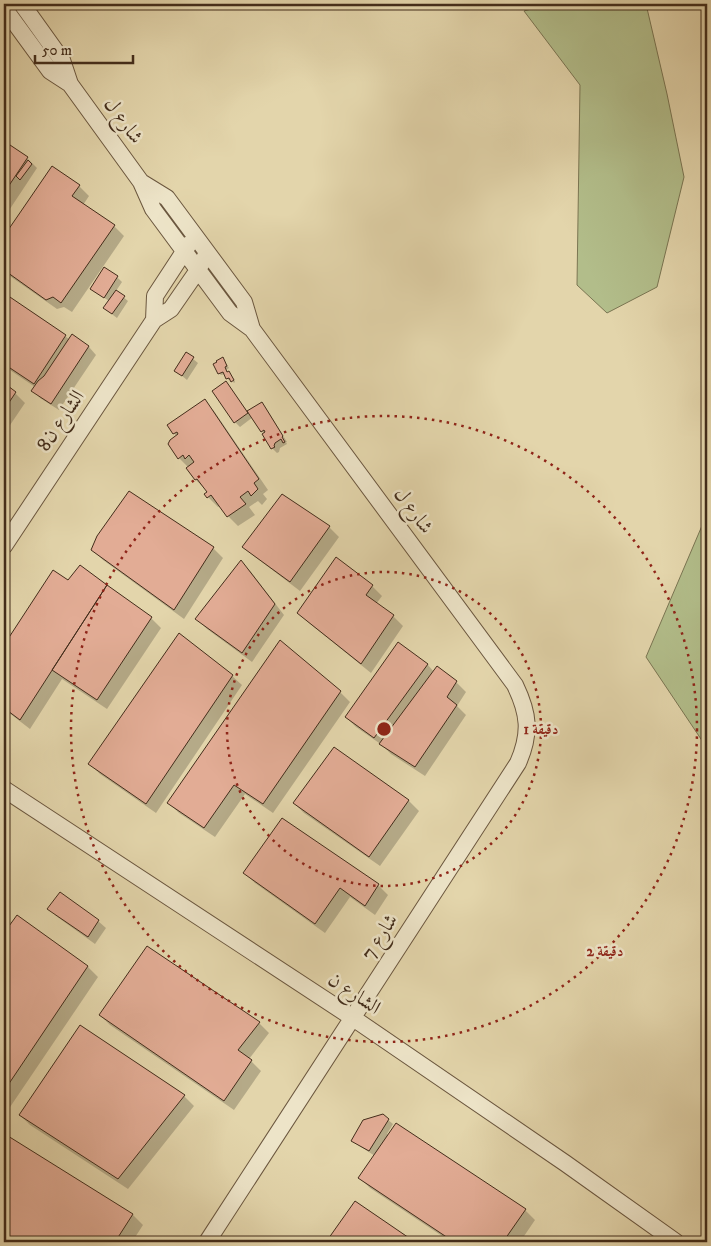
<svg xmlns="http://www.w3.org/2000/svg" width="711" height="1246" viewBox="0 0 711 1246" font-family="'IM FELL DW Pica',Amiri,serif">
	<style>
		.green { fill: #b2bd8a; stroke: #7a7552 }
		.shadow { fill: #0003 }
		.building { fill: #e2ac95; stroke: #432d1b }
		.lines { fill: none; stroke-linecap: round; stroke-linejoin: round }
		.minor-casing { stroke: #6b573f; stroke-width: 18 }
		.minor { stroke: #ede4c8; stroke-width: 16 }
		.ring { fill: none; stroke: #8f2418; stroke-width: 2.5; stroke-dasharray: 2.5 5 }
		.labels { text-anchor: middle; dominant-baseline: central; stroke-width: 5; stroke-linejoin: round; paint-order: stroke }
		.street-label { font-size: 20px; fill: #432d1b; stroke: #ede4c8 }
		.centre { fill: #8f2418; stroke: #ede4c8; stroke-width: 2.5 }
		.ring-label { font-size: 15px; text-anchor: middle; font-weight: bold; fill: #8f2418; stroke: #ede4c8; stroke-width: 5; stroke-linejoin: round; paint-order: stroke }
	</style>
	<rect width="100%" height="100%" fill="#e3d5ab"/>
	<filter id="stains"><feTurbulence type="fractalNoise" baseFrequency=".004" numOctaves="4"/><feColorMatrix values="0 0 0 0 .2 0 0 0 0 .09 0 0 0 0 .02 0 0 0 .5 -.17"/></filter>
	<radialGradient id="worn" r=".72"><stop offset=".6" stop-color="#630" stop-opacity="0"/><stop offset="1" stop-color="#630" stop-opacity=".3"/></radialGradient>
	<path class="green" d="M549,4h97l21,90 17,83 -27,110 -50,26 -30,-28 3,-200 -56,-74z
		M707,514v234l-61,-91z"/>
	<path class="shadow" d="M4,102l6,6 -6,10z
		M4,142l23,16 10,10 -33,50z
		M53,168l26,18 10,10 -6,9 31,21 10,10 -52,76 -8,-5 -7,2 -53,-37v-34z
		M105,269l12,8 5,5 -6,9 12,10 -11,17 -8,-6v-11l-12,-8z
		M4,295l61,41 5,4 2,-4 17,11 7,8 -37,55 -19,-12 -7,-8 2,-3 -31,-21z
		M186,353l12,10 -11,17 -12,-10z
		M223,359l6,9 -3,2 8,9 1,3 -1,1 -3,-4 -2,1 -2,-2 -2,-4 -4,1 -2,-2z
		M4,385l11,8 10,10 -21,31z
		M230,388l18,24 14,-9 4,5 21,34h-1l1,2 -7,4 -1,4 -2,1 -5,-5 -8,-14 -11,-17 -13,10 -5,-5z
		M204,401l10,10 54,79 -5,4 4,5 -5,6 -4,-4 -9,6 6,8 -17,11 -10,-10 -8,-10 -2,1 -10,-10 -2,-3 3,-1 -13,-13 -8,-13 -9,-9 -2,-21 -8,-11z
		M4,468l5,4 -5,8z
		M329,527l10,10 -39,54 -46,-35 -10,-10z
		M213,548l10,10 -39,61 -81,-59 -10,-10z
		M336,559l36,27 10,10 -6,8 17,12 10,10 -32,47 -62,-50 -10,-10z
		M241,562l10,10 33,43 -32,47 -45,-33 -10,-10z
		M53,572l15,10 83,36 10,10 -54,81 -45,-30 -32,50 -26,-20v-62z
		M398,644l30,21 6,7 22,10 10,10 -9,14 9,9 -41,61 -34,-22 -9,-9 -26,-18 -10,-10z
		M232,676l10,9 -86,128 -56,-39 -10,-10z
		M340,692l10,10 -77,111 -28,-19 -30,43 -36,-24 -10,-10z
		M334,749l75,52 10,10 -39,55 -76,-53 -10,-10z
		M282,820l96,65 10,10 -13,20 -25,-18 -25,36 -70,-50 -10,-10z
		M49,908l49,13 8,7 -11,16 -39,-28z
		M18,917l70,50 10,10 -94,139v-181z
		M100,1015l159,8 10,10 -20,26 12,12 -27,39 -124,-85z
		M184,1096l10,10 -66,83 -98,-64 -10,-10z
		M388,1120l5,4 -6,10 2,1 7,-11 129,86 10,10 -15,22h-69l-81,-54 -10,-10 15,-22 -17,-11 -5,-4z
		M8,1138l125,77 10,10 -11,17h-128v-96z
		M356,1202l57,40h-85z"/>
	<path class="building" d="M4,141l24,16 -24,36z
		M28,160l4,4 -12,16 -4,-4z
		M52,166l28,19 -8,11 43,29 -54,78 -8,-6 -7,3 -42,-30v-34z
		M104,267l14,9 -14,22 -14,-9z
		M116,290l9,6 -13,18 -9,-6z
		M4,293l62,42 -32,49 -30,-20z
		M72,334l17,12 -38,58 -20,-13 7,-10 6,-5z
		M186,352l8,5 -12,19 -8,-5z
		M223,357l4,9 -2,1 2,5 2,-1 5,9 -3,2 -2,-4 -3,1 -3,-7 -5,2 -5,-10 4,-2 -1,-1z
		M226,381l22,32 -14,10 -22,-32z
		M4,383l12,9 -12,18z
		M205,399l54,80 -5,4 4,6 -7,7 -3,-5 -8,6 6,7 -19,13 -16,-22 -4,3 -3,-4 3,-2 -10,-13 -2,1 -9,-12 8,-6 -5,-7 -4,4 -2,-4 -5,4 -10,-15 2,-4 8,-6 -1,-2 -4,2 -6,-9z
		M262,402l21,34 -1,1 3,5 -2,1 -2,-4 -6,4 -1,3 1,1 -4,2 -9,-15 3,-2 -1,-2 -3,2 -14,-21z
		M129,491l85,56 -40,63 -83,-60 6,-14z
		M282,494l48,32 -40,56 -48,-35z
		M336,557l37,28 -7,10 28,20 -33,49 -64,-51z
		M241,560l34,44 -33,49 -47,-34z
		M80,565l27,20 -87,135 -16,-12v-63l49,-75 15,10z
		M107,585l45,32 -55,83 -45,-30z
		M179,633l54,42 -87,129 -58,-40z
		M280,640l61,51 -78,113 -29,-19 -30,43 -37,-25z
		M398,642l30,22 -54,74 -29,-21z
		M437,666l20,15 -10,16 10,8 -42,62 -36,-23z
		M334,747l75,53 -40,57 -76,-54z
		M282,818l97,66 -14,22 -25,-18 -25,36 -72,-51z
		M60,892l39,28 -11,17 -41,-28z
		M17,915l71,51 -84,125v-158z
		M147,946l113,76 -22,28 14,10 -28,41 -125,-86z
		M80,1025l105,70 -67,84 -99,-64z
		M383,1114l6,5 -20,32 -18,-10 12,-21z
		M396,1123l130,86 -23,33h-49l-96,-64z
		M8,1136l125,78 -18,28h-111v-99z
		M355,1201l60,41h-89z"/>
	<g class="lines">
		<g class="minor-casing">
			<path id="minor" d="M22,4l40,56 8,24 71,98 12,27 77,104 22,16 263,356c14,29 16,48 3,78l-311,479
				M4,8l46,63 20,13
				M141,182l26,16 77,104 8,27
				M154,320l1,-24 34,-52
				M4,546l150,-226 17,-11 27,-39 9,-17
				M4,789l349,229 212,145 111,79"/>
		</g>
		<use href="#minor" class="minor"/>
	</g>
	<g class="ring">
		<circle cx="384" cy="729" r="157"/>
		<circle cx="384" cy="729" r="313"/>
	</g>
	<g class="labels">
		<g class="street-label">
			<text transform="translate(123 121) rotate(54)">شارع ل</text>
			<text transform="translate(61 421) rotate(-56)">الشارع ن8</text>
			<text transform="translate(413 511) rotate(54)">شارع ل</text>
			<text transform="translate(380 937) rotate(-57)">شارع 7</text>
			<text transform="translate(354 994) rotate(34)">الشارع ن</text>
		</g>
	</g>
	<circle cx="384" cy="729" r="8" class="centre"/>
	<g class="ring-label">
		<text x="541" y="734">1 دقيقة</text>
		<text x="605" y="956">2 دقيقة</text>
	</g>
	<rect width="711" height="1246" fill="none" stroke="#e3d5ab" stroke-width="20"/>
	<rect x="5" y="5" width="701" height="1236" fill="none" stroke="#432d1b" stroke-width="2.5"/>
	<rect x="10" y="10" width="691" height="1226" fill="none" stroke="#432d1b"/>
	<path d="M35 55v8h98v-8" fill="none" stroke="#432d1b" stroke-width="2.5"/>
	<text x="42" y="55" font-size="15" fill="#432d1b" stroke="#ede4c8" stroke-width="4" paint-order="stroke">50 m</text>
	<rect width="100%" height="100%" filter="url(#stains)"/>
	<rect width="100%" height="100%" fill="url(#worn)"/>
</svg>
